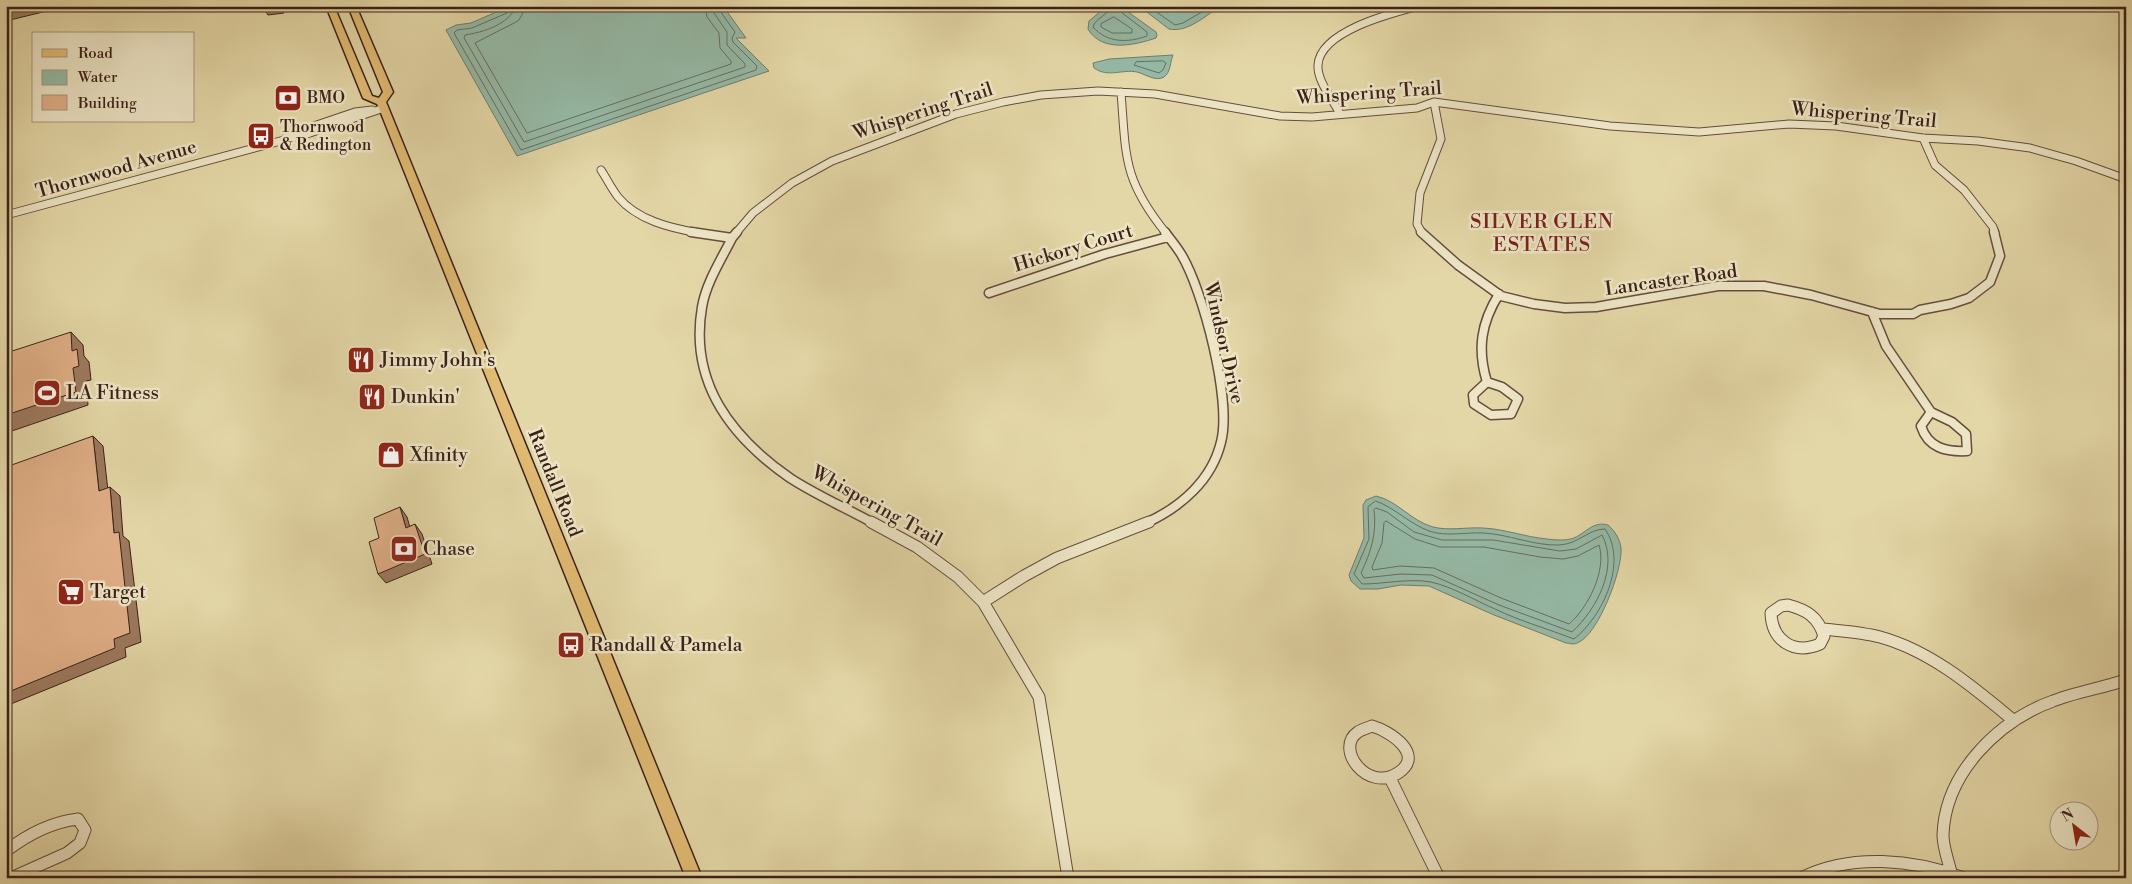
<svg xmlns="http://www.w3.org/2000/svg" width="2132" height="884" viewBox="0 0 2132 884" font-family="'Libre Bodoni',serif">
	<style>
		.water { fill: #95baa7; stroke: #717d6e }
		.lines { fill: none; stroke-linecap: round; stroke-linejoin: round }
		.shore { stroke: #686e60; stroke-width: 1 }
		.minor-far2-casing { stroke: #654e3c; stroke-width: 9 }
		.minor-far1-casing { stroke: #654e3c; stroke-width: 11 }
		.minor-casing { stroke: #654e3c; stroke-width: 13 }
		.primary-casing { stroke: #3b2118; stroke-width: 3 }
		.minor-far2 { stroke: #ede5c6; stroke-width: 7 }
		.minor-far1 { stroke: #ede5c6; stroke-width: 8 }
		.minor { stroke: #ede5c6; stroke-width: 11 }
		.primary { fill: #e2bc74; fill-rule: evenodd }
		.shaded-wall { fill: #9d7a5e; stroke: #3b2118 }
		.building { fill: #e0af87; stroke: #3b2118 }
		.labels { text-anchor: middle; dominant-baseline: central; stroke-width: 5; stroke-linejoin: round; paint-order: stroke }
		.far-poi-label { font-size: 16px; fill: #3b2118; stroke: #ede5c6; text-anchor: start }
		.street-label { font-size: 19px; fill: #3b2118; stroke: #ede5c6 }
		.poi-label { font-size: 19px; fill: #3b2118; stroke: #ede5c6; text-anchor: start }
		.neighbourhood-label { font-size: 20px; letter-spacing: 1px; fill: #7a1f14; stroke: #ede5c6 }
	</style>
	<rect width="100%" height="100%" fill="#e4d7a7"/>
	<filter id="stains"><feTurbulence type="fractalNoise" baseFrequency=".004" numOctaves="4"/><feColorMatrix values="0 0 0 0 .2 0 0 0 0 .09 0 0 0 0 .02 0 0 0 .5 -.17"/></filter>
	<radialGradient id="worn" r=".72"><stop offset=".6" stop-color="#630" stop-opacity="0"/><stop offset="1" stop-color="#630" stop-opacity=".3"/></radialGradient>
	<path class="water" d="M510,6h213l23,32h-10l33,33 -252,85 -71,-126 10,-5 15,-2z
		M1114,6l10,3 32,23 1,3 -1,3c-21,7 -54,15 -68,-9l1,-8 12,-10z
		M1139,6h82c-15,9 -33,27 -52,23z
		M1173,55c-3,7 -2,17 -9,22 -8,5 -19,-3 -27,-5 -15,-3 -29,6 -43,-4l-1,-5 16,-4z
		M1376,496c22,5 35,25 57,31 16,4 33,0 50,1 22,1 42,9 64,11 8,1 19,2 27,-1 13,-6 19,-17 34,-13 6,5 12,14 13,23 2,21 -23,88 -44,95 -4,2 -8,0 -11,0l-72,-28 -65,-29 -28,-1 -23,4h-18l-9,-8 -2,-6 15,-37 -1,-33 3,-5z"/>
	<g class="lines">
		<path class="shore" d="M510,6l-3,7 -35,15 -15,2 -3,3 67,117 235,-80 1,-4 -24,-24 -1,-4 3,-6 -15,-21 -1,-5
			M516,6c-7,19 -33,26 -51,29l-1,3 60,104 221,-75v-3l-18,-19v-13l-13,-19 -1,-7
			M524,6l-2,9 -4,6 -43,22 52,90 204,-69v-3l-11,-13 -1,-15 -12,-16 -2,-11
			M1111,6c-3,10 -16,12 -18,21 14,16 35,16 54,9v-4l-26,-20 -2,-6
			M1148,6l27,19 8,-2 29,-17
			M1114,17l18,12v4h-20l-11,-6v-3z
			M1163,61l3,2 -3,7 -4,3 -25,-8 2,-3z
			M1376,501c19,7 34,23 53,30 17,6 37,1 54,2 25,1 51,13 76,12 20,-1 29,-16 46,-16 23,33 -2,87 -31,110 -26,-10 -54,-18 -79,-30 -21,-9 -42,-22 -64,-27 -23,-4 -46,2 -69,2l-8,-10 15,-35 -1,-32z
			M1376,508l11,4 27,20 28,8h51l67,11 16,-2 26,-14c17,32 -5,74 -30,97l-73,-27 -67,-30 -31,-1 -37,4 -3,-5c10,-21 16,-40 13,-63z
			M1386,521l29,18 25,8h44l56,10 23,2 15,-3 21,-11c8,25 -11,63 -30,79l-68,-26 -67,-30 -34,-2 -27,4 -1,-3 10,-24 2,-20z"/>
		<g class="minor-far2-casing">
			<path id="minor-far2" d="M1121,92c5,65 2,88 45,141
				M1340,114c-7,-14 -23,-33 -22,-49 2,-34 74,-52 101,-59
				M287,135l68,-23 17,-2
				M1923,138l12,27 29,25 29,37 2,6
				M601,170c6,9 10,18 17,27 19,23 52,31 81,36
				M6,215l304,-82 74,-25
				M736,233l17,-20 39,-30 40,-22 124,-47 47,-12 38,-7 57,-4 57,3 125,22 32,1 105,-9 17,-6 176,24 89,6 90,-8 47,2 87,12 55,3 52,7 46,13 50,18
				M1422,233l-5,-9 3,-31 21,-54 -7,-37"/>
		</g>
		<g class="minor-far1-casing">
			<path id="minor-far1" d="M691,232l41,6
				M737,232l-5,6c-11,22 -26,45 -30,69 -13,76 29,130 88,171 26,17 56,30 83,45
				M1421,232l37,33 43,31 33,8 31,4 31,-1 122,-21h46l47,9 69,19h33l7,-4 31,-6 18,-6 21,-16 10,-26 -6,-24
				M989,293l116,-39 63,-17
				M1872,312l14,34 45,66
				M1487,382l15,5 16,12 -7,15 -20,1 -17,-11 -1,-9z
				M1487,382c-10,-33 -6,-59 12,-88
				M1931,412l21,10 14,12 1,17c-21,1 -39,-3 -46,-25z
				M1146,523c35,-16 66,-43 75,-81 11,-41 -18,-152 -40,-188 -5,-8 -11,-15 -16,-22"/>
		</g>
		<g class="minor-casing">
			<path id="minor" d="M871,522l46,25 41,30 25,25 56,95 29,181
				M983,602l41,-26 33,-18 92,-36
				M1788,605c19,5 30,12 36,31l-4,8c-26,11 -48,-3 -49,-31l10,-7z
				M1823,629c19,2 39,3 57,8 51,14 93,50 133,83
				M1372,726c18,5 54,29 26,47 -31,20 -64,-25 -40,-41 4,-3 10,-4 14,-6z
				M1390,778l49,100
				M6,851c21,-16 46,-29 72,-32l7,11 -5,13 -13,10 -56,25
				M1951,872c-3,-12 -8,-25 -8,-37 2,-62 55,-114 110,-134 23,-9 49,-13 73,-21
				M1801,878c50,-25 112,-19 163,0"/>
		</g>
		<g class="primary-casing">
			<path id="primary" d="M326,6h8l38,90 7,2 4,-6 -35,-86h8l37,86 -7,10 316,776h-16l-307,-770 -2,-4 -14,-6z"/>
		</g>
		<use href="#minor-far2" class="minor-far2"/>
		<use href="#minor-far1" class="minor-far1"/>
		<use href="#minor" class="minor"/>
		<use href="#primary" class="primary"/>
	</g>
	<path class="shaded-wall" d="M20,6h31v4l-45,11v-12z
		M262,6h20l2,7 -16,2z
		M71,332l12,13 1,11 5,6 2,18 -5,1 2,24 -82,28v-18z
		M93,436l10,10 6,54 -10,-9z
		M110,487l10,9 3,40 6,5 12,101 -16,6 1,9 -120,49v-13l108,-54v-106z
		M400,507l7,10 6,21 -7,-10z
		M415,524l7,10 10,30 -46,19 -8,-9z"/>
	<path class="building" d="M6,6h14l-14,3z
		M71,332l1,19 5,-2 2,17 -6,2 3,24 -70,23v-62z
		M93,436l6,55 11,-4 4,46 5,-1 11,101 -16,6 1,9 -109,45v-226z
		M400,507l6,21 9,-4 10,30 -47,20 -9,-32 10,-4 -5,-20z"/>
	<defs>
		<g id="bank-square" transform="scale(1.4375)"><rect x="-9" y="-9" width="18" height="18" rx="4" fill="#8f2418" stroke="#ede5c6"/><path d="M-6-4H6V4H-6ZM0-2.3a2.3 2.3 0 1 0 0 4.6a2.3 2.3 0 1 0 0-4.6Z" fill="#fff"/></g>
		<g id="bus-square" transform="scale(1.4375)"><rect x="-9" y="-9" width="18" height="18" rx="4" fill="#8f2418" stroke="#ede5c6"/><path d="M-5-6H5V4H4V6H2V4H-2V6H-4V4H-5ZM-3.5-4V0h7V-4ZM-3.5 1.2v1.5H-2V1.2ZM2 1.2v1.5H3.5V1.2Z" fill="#fff"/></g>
		<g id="restaurant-square" transform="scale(1.4375)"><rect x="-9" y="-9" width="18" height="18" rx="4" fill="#8f2418" stroke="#ede5c6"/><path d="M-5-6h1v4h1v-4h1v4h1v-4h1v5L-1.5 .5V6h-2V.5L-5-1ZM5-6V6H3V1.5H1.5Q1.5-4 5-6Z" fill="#fff"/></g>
		<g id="stadium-square" transform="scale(1.4375)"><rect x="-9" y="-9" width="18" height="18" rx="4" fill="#8f2418" stroke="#ede5c6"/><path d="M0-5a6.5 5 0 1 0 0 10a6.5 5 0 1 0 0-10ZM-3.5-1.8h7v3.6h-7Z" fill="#fff"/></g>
		<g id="shop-square" transform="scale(1.4375)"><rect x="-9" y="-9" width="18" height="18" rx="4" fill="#8f2418" stroke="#ede5c6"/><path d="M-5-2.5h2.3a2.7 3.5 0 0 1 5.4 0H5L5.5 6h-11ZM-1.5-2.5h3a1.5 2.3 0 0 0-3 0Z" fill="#fff"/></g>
		<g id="supermarket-square" transform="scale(1.4375)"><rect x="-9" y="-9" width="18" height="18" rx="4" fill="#8f2418" stroke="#ede5c6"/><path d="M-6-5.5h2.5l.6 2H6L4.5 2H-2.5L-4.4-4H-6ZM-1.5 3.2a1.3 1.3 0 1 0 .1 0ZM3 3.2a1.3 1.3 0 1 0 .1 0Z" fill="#fff"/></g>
	</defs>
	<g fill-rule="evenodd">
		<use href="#bank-square" x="288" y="98"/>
		<use href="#bus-square" x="261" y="136"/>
		<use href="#restaurant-square" x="361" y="360"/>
		<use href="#stadium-square" x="47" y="393"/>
		<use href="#restaurant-square" x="372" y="397"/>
		<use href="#shop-square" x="391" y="455"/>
		<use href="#bank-square" x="404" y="549"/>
		<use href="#supermarket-square" x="71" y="592"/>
		<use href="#bus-square" x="571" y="645"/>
	</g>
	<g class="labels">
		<g class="far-poi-label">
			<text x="307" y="98">BMO</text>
			<text x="280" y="127">Thornwood<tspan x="280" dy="18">&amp; Redington</tspan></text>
		</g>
		<g class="street-label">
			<text transform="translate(1369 93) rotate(-4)">Whispering Trail</text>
			<text transform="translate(923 111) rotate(-18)">Whispering Trail</text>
			<text transform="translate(1864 115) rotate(5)">Whispering Trail</text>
			<text transform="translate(116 169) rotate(-16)">Thornwood Avenue</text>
			<text transform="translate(1073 248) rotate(-17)">Hickory Court</text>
			<text transform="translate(1671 280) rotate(-8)">Lancaster Road</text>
			<text transform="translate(1224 343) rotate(77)">Windsor Drive</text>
			<text transform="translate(555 483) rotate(68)">Randall Road</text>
			<text transform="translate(877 506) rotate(29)">Whispering Trail</text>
		</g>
		<g class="poi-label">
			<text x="380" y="360">Jimmy John's</text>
			<text x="66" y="393">LA Fitness</text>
			<text x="391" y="397">Dunkin'</text>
			<text x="410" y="455">Xfinity</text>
			<text x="423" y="549">Chase</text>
			<text x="90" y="592">Target</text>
			<text x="590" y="645">Randall &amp; Pamela</text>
		</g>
		<g class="neighbourhood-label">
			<text x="1542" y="222">SILVER GLEN<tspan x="1542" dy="23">ESTATES</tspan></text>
		</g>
	</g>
	<rect width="2132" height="884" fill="none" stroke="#e4d7a7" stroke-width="25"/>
	<rect x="8" y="8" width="2117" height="869" fill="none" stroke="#3b2118" stroke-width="2.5"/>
	<rect x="12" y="12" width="2107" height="859" fill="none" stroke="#3b2118"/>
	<rect x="32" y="32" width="162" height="90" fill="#ede5c6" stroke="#a69780"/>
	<rect x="42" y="49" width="25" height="8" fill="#e2bc74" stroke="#a69780"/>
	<text x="78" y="58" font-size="15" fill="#3b2118">Road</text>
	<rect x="42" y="70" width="25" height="15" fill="#95baa7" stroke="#a69780"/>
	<text x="78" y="82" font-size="15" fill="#3b2118">Water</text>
	<rect x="42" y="95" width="25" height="15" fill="#e0af87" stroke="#a69780"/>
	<text x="78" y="108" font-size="15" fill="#3b2118">Building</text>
	<g transform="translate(2074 826) rotate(329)"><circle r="24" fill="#ede5c6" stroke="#a69780"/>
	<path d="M0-4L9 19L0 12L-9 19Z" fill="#8f2418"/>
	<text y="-8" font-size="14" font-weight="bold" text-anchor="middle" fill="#3b2118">N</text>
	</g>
	<rect width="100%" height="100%" filter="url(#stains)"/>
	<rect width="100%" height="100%" fill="url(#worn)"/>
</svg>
